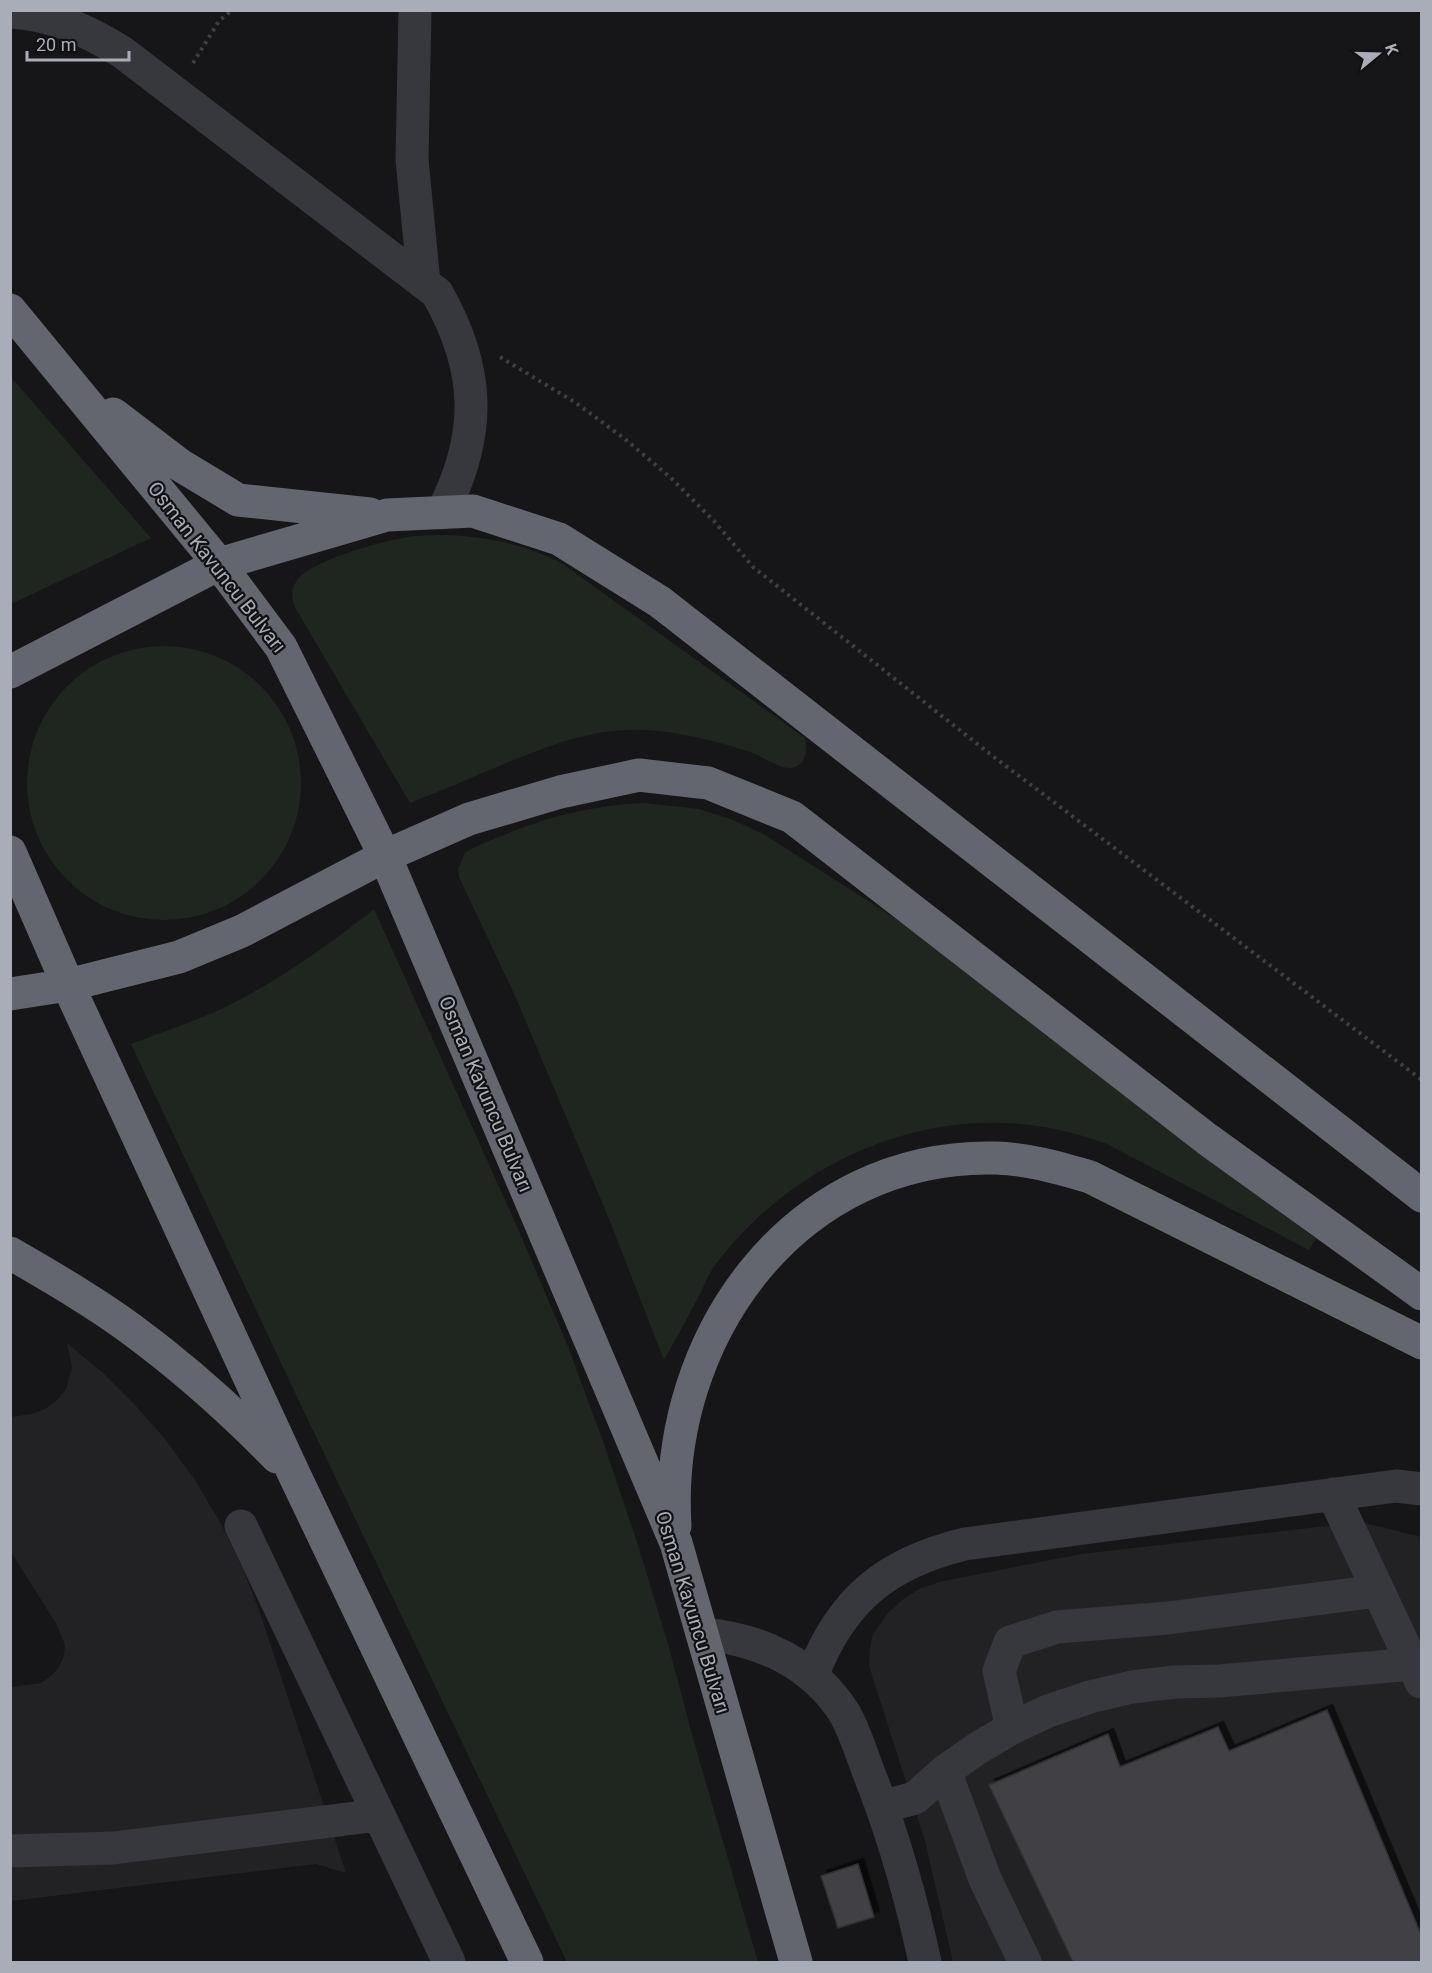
<svg xmlns="http://www.w3.org/2000/svg" width="1432" height="1973" viewBox="0 0 1432 1973" font-family="Roboto,sans-serif">
	<style>
		.built { fill: #222225 }
		.green { fill: #1e261f }
		.building { fill: #404145; stroke: #303034; stroke-width: 1.5; filter: url(#shadow) }
		.lines { fill: none; stroke-linecap: round; stroke-linejoin: round }
		.path { stroke: #3d3f44; stroke-width: 4; stroke-dasharray: 3 4.5; stroke-linecap: butt }
		.minor { stroke: #37383d; stroke-width: 33 }
		.highway { stroke: #63666e; stroke-width: 33 }
		.labels { text-anchor: middle; dominant-baseline: central; stroke-width: 4.5; stroke-linejoin: round; paint-order: stroke }
		.street-label { font-size: 20px; fill: #a8adb8; stroke: #111113 }
	</style>
	<defs>
		<filter id="shadow"><feDropShadow dx="5.5" dy="-5.5" stdDeviation="0" flood-color="#0009"/></filter>
	</defs>
	<rect width="100%" height="100%" fill="#161618"/>
	<path class="built" d="M67,1343l36,30 32,32 30,34 30,41 26,44 22,45 18,47 85,257 -30,-9 -305,37v-214l30,-4 10,-7 8,-9 5,-11 1,-11 -8,-20 -46,-73 -1,-135 22,-3 13,-5 12,-9 9,-11 6,-22z
		M1361,1522l60,15v425h-468l-28,-121 -56,-175 1,-19 3,-12 14,-21 15,-14 17,-11 20,-7 142,-28z"/>
	<path class="green" d="M10,376l141,162 -140,66h-1z
		M447,535c43,2 74,9 113,27l245,176c4,12 0,31 -17,30 -10,-1 -27,-12 -38,-16 -30,-10 -62,-18 -93,-21 -57,-7 -107,14 -158,35 -30,13 -59,25 -89,37l-114,-194c-4,-9 -6,-18 0,-27 13,-22 93,-43 119,-46 11,-1 22,-1 32,-1z
		M27 783a137 137 0 1 1 274 0a137 137 0 1 1-274 0Z
		M644,803l55,6 34,11 32,15 158,101 393,303 -7,11 -202,-106c-23,-8 -46,-15 -70,-18 -121,-18 -244,39 -318,134 -8,9 -13,21 -18,32 -12,23 -24,45 -37,68l-57,-146 -91,-216 -57,-121 -1,-8 7,-16c10,-7 22,-11 34,-16 46,-20 95,-32 145,-34z
		M374,909l145,322 50,118 36,98 33,98 30,99 27,101 63,217h-191l-270,-565 -166,-353c29,-11 58,-21 86,-33 57,-27 108,-63 157,-102z"/>
	<path class="building" d="M1327,1710l95,227v25h-349l-84,-177 119,-51 12,33 98,-40 11,24z
		M858,1864l16,53 -36,11 -17,-52z"/>
	<g class="lines">
		<path class="path" d="M193,63l26,-42 13,-11
			M500,357l76,46 49,36 46,39 43,43 39,46 237,187 432,326"/>
		<path class="minor" d="M415,10l-3,150 12,123
			M10,12c42,2 78,19 112,40l315,241c44,77 45,142 5,220
			M1333,1494l88,188
			M241,1526l208,436
			M702,1634c58,5 111,29 143,80 11,19 20,51 29,72 22,58 38,116 51,176
			M812,1676c29,-76 74,-113 153,-132l431,-58 26,3
			M1012,1728l-13,-57 11,-29 47,-15 111,-9 210,-27
			M945,1771l40,108 40,83
			M882,1807l33,-9 30,-27 33,-23 34,-20 36,-17 42,-14 42,-10 43,-5 44,-1 194,-17
			M10,1851l103,-3 266,-33"/>
		<path class="highway" d="M10,310l209,254 62,83 104,209 291,687 120,419
			M113,414l67,51 58,35 132,14
			M10,672l209,-108 168,-49 86,-4 86,28 101,63 762,594
			M10,852l58,133 226,489 233,488
			M10,994l58,-9 111,-28 63,-26 143,-75 84,-37 91,-27 79,-17 69,8 84,34 415,322 215,155
			M10,1253c41,24 83,48 121,76 53,39 101,82 146,128
			M675,1526c-12,-189 120,-373 321,-368 33,1 63,10 94,19l332,166"/>
	</g>
	<g class="labels">
		<g class="street-label">
			<text transform="translate(217 567) rotate(52)">Osman Kavuncu Bulvarı</text>
			<text transform="translate(486 1094) rotate(67)">Osman Kavuncu Bulvarı</text>
			<text transform="translate(693 1612) rotate(73)">Osman Kavuncu Bulvarı</text>
		</g>
	</g>
	<rect width="1432" height="1973" fill="none" stroke="#a8adb8" stroke-width="24"/>
	<g transform="translate(1378 54) rotate(71)" stroke="#111113" stroke-width="4.5" paint-order="stroke">
	<path d="M0-4.5L10 22L0 15L-10 22Z" fill="#a8adb8"/>
	<text y="-9" font-size="16" font-weight="bold" text-anchor="middle" fill="#a8adb8">K</text>
	</g>
	<path d="M27 51v9h102v-9" fill="none" stroke="#a8adb8" stroke-width="3"/>
	<text x="36" y="51" font-size="18" fill="#a8adb8" stroke="#111113" stroke-width="4.5" paint-order="stroke">20 m</text>
</svg>
